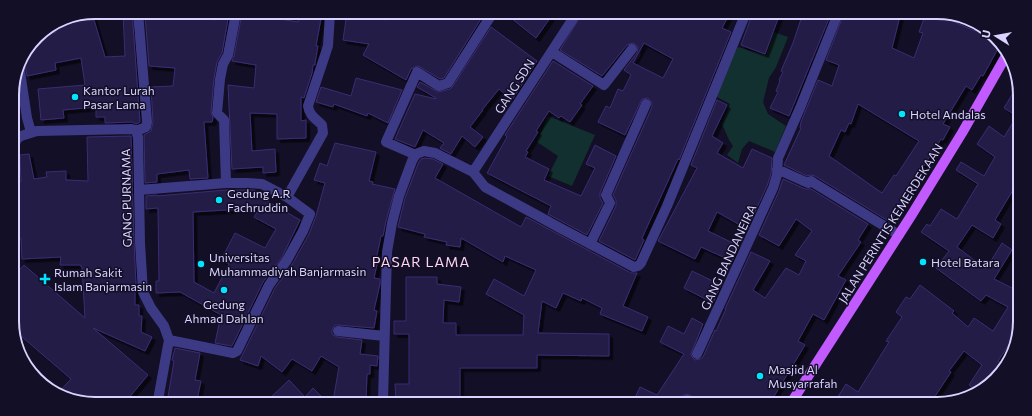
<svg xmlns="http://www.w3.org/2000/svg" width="1032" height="416" viewBox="0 0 1032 416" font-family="Commissioner,sans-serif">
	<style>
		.green { fill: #12302f }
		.building { fill: #241b47; stroke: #3b2d73; fill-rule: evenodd; filter: url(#shadow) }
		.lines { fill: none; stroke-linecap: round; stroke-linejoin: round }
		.street { stroke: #3d3a85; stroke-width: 10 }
		.primary { stroke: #c25bff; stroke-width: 10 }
		.poi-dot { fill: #00e5ff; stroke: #130f26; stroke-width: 1.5 }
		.labels { text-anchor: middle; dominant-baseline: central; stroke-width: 3; stroke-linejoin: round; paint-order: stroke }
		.street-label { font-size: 12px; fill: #d9d4ff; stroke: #130f26 }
		.poi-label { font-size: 12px; fill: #d9d4ff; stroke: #130f26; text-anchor: start }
		.quarter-label { font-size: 14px; letter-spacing: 1px; fill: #ffd6f0; stroke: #130f26 }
		.rim { fill: none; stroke: #d9d4ff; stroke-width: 2 }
	</style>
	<defs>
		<filter id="shadow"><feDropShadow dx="3.5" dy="3.5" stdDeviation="0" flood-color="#0009"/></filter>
	</defs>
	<rect width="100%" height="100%" fill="#130f26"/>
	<path class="green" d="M774,32l14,5 -12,30 -7,11 -6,24 5,12 18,12 -11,26 -26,-11 -7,8 -4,14 -11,-8 6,-9 -4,-6 -7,-16 8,-20 -13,-7 10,-30 11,-20 28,8z
		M548,116l47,19 -23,51 -24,-10 10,-20 -21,-14z"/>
	<path class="building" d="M123,12h9l8,110 -4,2 -4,-2 -27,1v-6h-9v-10l-33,3 1,8 -23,2 -3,-31 47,-4 -4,-27 -26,5 1,7 -29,6 -2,-12 -4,-6 14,-19 7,-2v-2l14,-3 -2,-8 9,-6 29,-5 13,44 20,-1z
		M160,12h12l43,8 1,-7h13l-7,40 -5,9 -3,16 -3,34 2,6 -1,4h-8l4,56 -18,1 -1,-9 -32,4v8l-12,1 -1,-48 7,-4 2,-9 -2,-35 22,-1 2,-18 -26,-2 -4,-52 14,3z
		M242,13h27l-1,4 30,5 2,-9h22l-6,33h2l-3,17v2h-2l-1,8 -8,25 -3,-1v24l5,-1v18l-29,1v-25l-27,-1 2,38 23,-2 1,23 -13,1v-6l-31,2 -4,-84 26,3 2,-23 -24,-4 2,-5z
		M347,13h20l-1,3 20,4 4,-6h94l-40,64 -4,1 -20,-12 -3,-1 -6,3 -5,11 -43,-25 6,-11 -26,-4z
		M506,14h47l-17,24z
		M582,14l147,1 -7,13 9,4 -52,128 -1,-1 -36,79 2,2 -9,20 -36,-19 17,-35v-6l-3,-5 39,-88v-4l-4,-5 -6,1 -17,36 -27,-13 8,-16 4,2 8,-19 5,2 8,-16 -7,-5 13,-17 1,-6 -5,-4 -6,2 -25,31 -42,-26zM644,43l29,16 -10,19 -30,-15z
		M752,15l27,1 -14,38 -24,-9z
		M802,16h28l-41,100 -19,-8 8,-16 -2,-1 4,-10 -1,-1 4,-8 -2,-1 12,-28z
		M843,16h57l-8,32 22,10 9,-25 -4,-1 6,-16h16l34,15 3,-5 23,17 -18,33 -2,-1 -9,15 -6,-4 -23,38 7,3 -7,13 -2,-1 -30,47 2,2 -23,34 -75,-46 -4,-1 -4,1 -23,-11 17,-37h-1l1,-6 17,-42 14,6 7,-21 -13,-5zM858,104l61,37 -23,35 -2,-1 -12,18 -53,-37 12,-26 4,2 4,-9 2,1z
		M491,27l46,34 -25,39 -13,-11 -17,21h1l-13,17 13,10 -8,10 -13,-11 -11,18 -11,-6 4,-5 -21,-13 -8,17 -20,-8 20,-45 21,5v-1l-19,-11 3,-5 18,10 12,-3 3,-3z
		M553,61l40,25 -13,18 2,1 -12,17 -9,-6 -2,2 -10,-7 -13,20 2,1 -12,19 2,1 -3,5 24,12 -5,11 37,16 14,-28 -9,-4 9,-19 21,11 -16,37v5l3,5 -16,32 -39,-21 3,-8 -64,-33 20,-36 -2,-2z
		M356,78l46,12 -14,33 -20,-10 -1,3 -33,-12 -1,3 -17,-5 5,-15 30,9z
		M1019,83l-1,102 -3,6 -2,-1 -18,30 6,4 -8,14 -21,-13 -15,22 29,22 16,-26 10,7 -18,29 22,11v44l-18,27 6,4 -17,22 -9,4 -9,-6 13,-20 -18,-14 -15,20 2,1 -21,32 -96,-1 12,-19 12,8 31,-50 -3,-1 16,-24 -6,-5 10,-15 4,2 10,-14 34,26 -2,2 16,14 6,-9 19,13 15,-24 -22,-12 -5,6 -45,-33 13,-17 -28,-19 6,-8 3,2 11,-17 16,10 21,-35 -22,-14 5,-8 23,14 11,-19 -18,-13 12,-18 15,11 13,-21 -13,-8z
		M717,100l10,5 -15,31 11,7 -6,10 26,15 9,-19 20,9 -1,16 -4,12 -20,43 -30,-17 -9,19 31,15 -7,15 -31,-14 -6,12 -37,-18 39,-73 -6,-3z
		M131,136l3,107 2,41h-1v21h4v11h3l-1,16 11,5 -7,14 -52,-23 55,47 -21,25h-59l-10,-7 13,-14 -57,-49 -1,-53 11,-12 61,53 -3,-51h-1v-2h-21l1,-8 -39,2 -1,-21 -8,1v-57h8l-1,-27 9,-1 5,25 13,-2 -1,-5 20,-1v9l22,1 -1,-44z
		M335,143l41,9 -7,29 4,1 -1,2 23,5 -9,32 -3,15h-2l-5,24h2l-4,18 6,1v5l-6,26 3,1 -3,17 -36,-3h-3l-3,5v4l5,3 25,3 -2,14 18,2 -1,10 -7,-1v9h-3l-1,27h-33l6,-34 -18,-11 -9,15 -20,-12 -10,13 -21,-16 -3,10 -18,-6 35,-72 18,-25 16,-29 7,-18 9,-33 -11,-3 6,-17 7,3z
		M425,158l8,1 10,5 -8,14 86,49 5,-10 105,56h6l-14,33 25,11 -6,14 -42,-17 2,-6 -20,-10 -1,3 -18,-8 -7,15 -14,-7 -4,32 71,1v22l-72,-1v13h-77v33h-64l-1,-17h14v-50h-15v-13h12v-44h31v7l24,3 -2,15 -15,-2 -1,23h13v12h67l1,-20 -38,-21 8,-15 30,17 12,-26 -31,-14 -2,6 -42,-24 -1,9 -14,-2 1,-3 -23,-5 1,-3 -27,-7 7,-29 13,-34 3,-5z
		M783,179l22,10h6l57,35 -10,16 3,2 -23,34 8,4 -22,40 -11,-6 -15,27 7,4 -35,58h-73l-2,-5 -8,-4 -5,2 -1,7 -48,-1 7,-15 17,8 27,-41 -24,-12 8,-16 16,8 8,-16 11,6 -12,30 1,3 3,3 5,-1 3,-2 12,-27 1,1 10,-22h-1l26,-57 19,9 -17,29 12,8 21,-30 13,7 7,-14 -11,-6 17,-24 -16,-12 -17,27 -20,-11 20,-44z
		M226,190h29v4l45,26 -18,37 -19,25 -31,64 -17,-3 6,-28 -41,-23 -24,1v-12h3l-1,-73 -12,1v-13l11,-1v1zM260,208l-6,9 22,12 -11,19 -30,-15 -14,27 8,4 -15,29 -20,-11 -1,-70z
		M692,271l29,14 -8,18 -29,-15z
		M175,348l25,5 -5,27 6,1 -4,19h-12l-17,-3 6,-36 -2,-1z
		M289,380l16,17 8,-9 13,13h-59z"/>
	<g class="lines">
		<path class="street" d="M552,52l52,33 28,-36
			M19,65l8,53 4,14
			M136,131l2,6 2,106 3,49 8,16 13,18 5,14 -11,60
			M13,149l4,-10 4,-3 16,-5 95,-2 4,2 10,-4 1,-5 -9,-110
			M416,155l-30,-13 31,-70 22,14 9,-3 44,-69
			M777,169l31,14 3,-2 3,2 85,52
			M473,172l103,-158
			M226,183l-2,-63 -7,-7 3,-34 3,-15 5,-9 8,-42
			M139,190l87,-7h21l15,1 25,13 36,-64 -1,-8c-6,-6 -13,-10 -14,-19l20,-60 2,-33
			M590,244l20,-41 -4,-8 40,-91
			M338,331l46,5
			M169,340l64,13 4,-2 32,-66 18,-25 16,-29 7,-17 -23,-17
			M697,354l76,-166 4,-13 1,-17 22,-50 37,-92
			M687,400l4,3
			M383,401l4,-149 5,-29 7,-27 13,-35 4,-7 8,-3 11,2 38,19 12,15 77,42 72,38 4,-1 3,-3 26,-57 78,-191"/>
		<path class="primary" d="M791,403l120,-187 51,-83 45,-79"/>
	</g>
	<g class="poi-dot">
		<circle cx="75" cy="97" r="4"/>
		<circle cx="902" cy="114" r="4"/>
		<circle cx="219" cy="200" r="4"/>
		<circle cx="923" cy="262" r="4"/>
		<circle cx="201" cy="264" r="4"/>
		<path d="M43 273h4v4h4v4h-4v4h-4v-4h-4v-4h4z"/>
		<circle cx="224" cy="290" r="4"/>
		<circle cx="760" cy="376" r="4"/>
	</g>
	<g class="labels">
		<g class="street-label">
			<text transform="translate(514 86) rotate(-57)">GANG SDN</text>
			<text transform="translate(126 198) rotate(-91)">GANG PURNAMA</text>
			<text transform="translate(890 223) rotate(-58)">JALAN PERINTIS KEMERDEKAAN</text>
			<text transform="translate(728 257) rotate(-65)">GANG BANDANEIRA</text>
		</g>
		<g class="poi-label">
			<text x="83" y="90">Kantor Lurah<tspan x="83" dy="14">Pasar Lama</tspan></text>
			<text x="910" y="114">Hotel Andalas</text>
			<text x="227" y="193">Gedung A.R<tspan x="227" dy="14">Fachruddin</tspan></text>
			<text x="209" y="257">Universitas<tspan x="209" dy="14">Muhammadiyah Banjarmasin</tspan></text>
			<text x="931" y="262">Hotel Batara</text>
			<text x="54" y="272">Rumah Sakit<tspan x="54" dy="14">Islam Banjarmasin</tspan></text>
			<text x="224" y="304" text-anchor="middle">Gedung<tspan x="224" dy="14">Ahmad Dahlan</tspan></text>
			<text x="768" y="369">Masjid Al<tspan x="768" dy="14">Musyarrafah</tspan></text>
		</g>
		<g class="quarter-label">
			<text x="421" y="261">PASAR LAMA</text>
		</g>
	</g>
	<path d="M0 0H1032V416H0ZM95 19H937A76 76 0 0 1 1013 95V321A76 76 0 0 1 937 397H95A76 76 0 0 1 19 321V95A76 76 0 0 1 95 19Z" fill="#130f26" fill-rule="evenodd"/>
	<path class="rim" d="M95 19H937A76 76 0 0 1 1013 95V321A76 76 0 0 1 937 397H95A76 76 0 0 1 19 321V95A76 76 0 0 1 95 19Z"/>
	<g transform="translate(996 36) rotate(281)" stroke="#130f26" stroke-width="3" paint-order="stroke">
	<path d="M0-3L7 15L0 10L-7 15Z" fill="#d9d4ff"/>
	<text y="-6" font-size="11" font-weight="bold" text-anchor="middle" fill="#d9d4ff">U</text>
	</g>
</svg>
